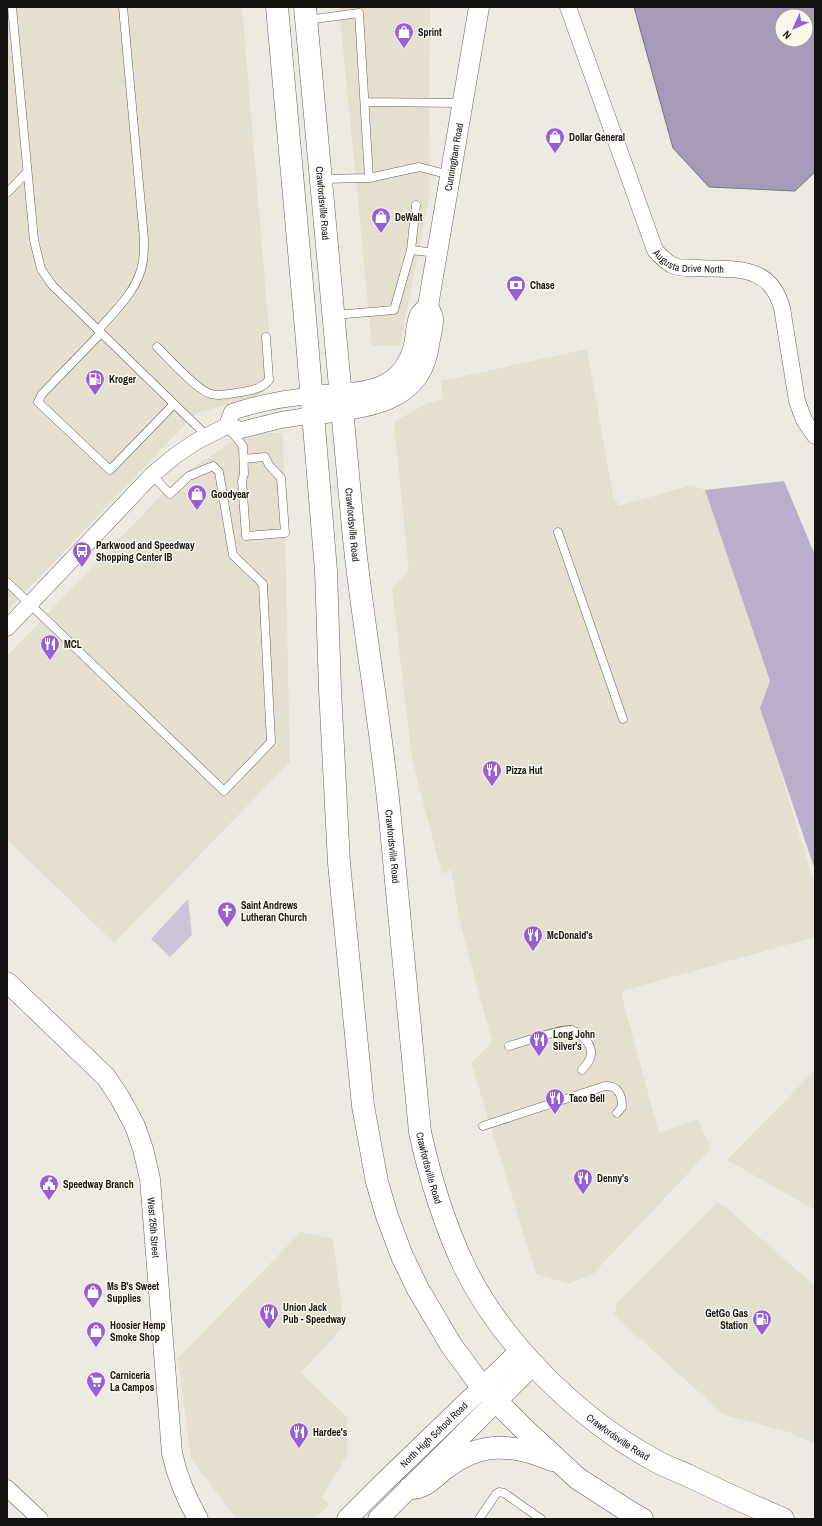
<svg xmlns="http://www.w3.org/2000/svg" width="822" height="1526" viewBox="0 0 822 1526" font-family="'Archivo Narrow',sans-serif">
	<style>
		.built { fill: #e5dfcf }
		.green { fill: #ccc5d8 }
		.forest { fill: #baaecc }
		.water { fill: #a79ab8; stroke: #7a7185; fill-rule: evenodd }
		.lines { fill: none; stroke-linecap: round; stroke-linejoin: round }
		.service-casing { stroke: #65625a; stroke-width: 9 }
		.minor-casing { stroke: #65625a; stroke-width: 17 }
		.tertiary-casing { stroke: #65625a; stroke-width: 21 }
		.primary-casing { stroke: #65625a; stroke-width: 23 }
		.service { stroke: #fff; stroke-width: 8 }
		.minor { stroke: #fff; stroke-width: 16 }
		.tertiary { stroke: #fff; stroke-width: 20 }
		.primary { stroke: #fff; stroke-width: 22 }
		.labels { text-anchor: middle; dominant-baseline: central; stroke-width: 3; stroke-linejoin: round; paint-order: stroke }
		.poi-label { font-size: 10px; font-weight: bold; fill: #12110e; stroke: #fbf8ee; text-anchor: start }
		.street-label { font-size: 10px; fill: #12110e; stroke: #fbf8ee }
	</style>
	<rect width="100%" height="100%" fill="#edeae1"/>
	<path class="built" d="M7,7h235l31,372 -12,16 -65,18 -189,198z
		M339,7h91l-1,191 -29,148h-28z
		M587,349l26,146 6,11 73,-21 13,5 65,191 -9,27 54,178v51l-193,54v6l37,136 39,-14 13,30 -118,125 -24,10 -33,-10 -65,-211 21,-21 -32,-120 -9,-52 -9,4 -30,-115 -20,-170 17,-19 -15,-148 34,-19 15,-4 -2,-18z
		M259,433h24l7,329 -176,181 -107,-104v-183l172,-179 53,-35z
		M815,1070v140l-88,-50z
		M717,1203l7,3 91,80v158l-26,-12 -65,-17 -110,-100 3,-12z
		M301,1232l32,7 11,87 -43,47 45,43 2,11 -1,28 -25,42 7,8 -15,14h-77l-46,-60 -13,-101z"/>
	<path class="green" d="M188,899l4,36 -22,22 -19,-18z"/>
	<path class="forest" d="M784,481l31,74v315l-55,-162 10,-27 -65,-191z"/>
	<path class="water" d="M634,7h181v165l-20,19 -86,-4 -36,-39zM782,16h24v24h-24z"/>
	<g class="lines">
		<g class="service-casing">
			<path id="service" d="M12,7l22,233 7,29 11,16 155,151
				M307,20l52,-7 10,165 -48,1
				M365,102l97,1
				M369,178l50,-11 31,8
				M7,193l20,-21
				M411,250l25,3
				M334,315l60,-5 17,-60 5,-45
				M98,330c18,-20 41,-41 45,-69 1,-8 1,-15 1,-22l-21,-232
				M101,333l-59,61 -4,8 72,68 64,-66
				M157,347c11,11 41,44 54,47 10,3 21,-1 31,-2 10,-2 20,-3 27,-12l-3,-43
				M230,430l13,16 1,28 -2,7 4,55 39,-3 -4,-55 -12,-13 -4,-8 -21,2
				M558,532l65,187
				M7,582l217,209 47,-49 -8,-158 -30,-29 -14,-83 -6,-6 -24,10 -19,18 -18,-19
				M509,1046c12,-3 52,-18 63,-16 6,2 12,8 16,13 7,11 1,19 -6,27
				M483,1126l122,-40c13,-1 17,9 17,21l-5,6
				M479,1519l17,-25 3,-2 5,1 37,26"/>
		</g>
		<g class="minor-casing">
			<g id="minor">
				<path id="s1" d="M568,7l87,243c5,6 10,11 17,15 8,4 18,3 27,3 37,2 71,-4 83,40l15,93 7,19 11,16"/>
				<path d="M227,426l5,-14c27,-9 52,-14 80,-16"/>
				<path d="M7,628l145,-153 24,-20 21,-14 30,-15 14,4 40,-10 33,-5"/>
				<path d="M7,1488l33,31"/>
			</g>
		</g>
		<g class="tertiary-casing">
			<g id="tertiary">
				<path d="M312,396c43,-4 90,1 102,-51 2,-8 2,-24 6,-30 2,-3 6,-6 8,-9"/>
				<path id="s2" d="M314,415c48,-8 107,-9 115,-70 1,-8 5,-20 4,-27 -1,-4 -3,-8 -5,-12l51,-299"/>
				<path id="s3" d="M7,982l99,95 14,21 15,28 8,23 7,30 22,274c5,24 14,45 26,66"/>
				<path id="s4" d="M347,1519l34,-34 140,-135"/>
				<path d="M378,1519l156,-155"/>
			</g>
		</g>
		<g class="primary-casing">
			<g id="primary">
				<path d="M277,7l29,322 20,242 4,118 9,174 24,243 14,76 10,34 15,40 16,33 33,56 31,42 41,41 54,50 51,33 14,8"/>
				<path id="s5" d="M305,7l49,532c10,93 27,186 36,279 11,105 19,209 30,314 10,46 24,91 44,134 37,77 115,153 190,194 10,6 22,10 33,15 31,15 63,30 96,44"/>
				<path d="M410,1488c14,1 23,-10 33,-18 36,-29 69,-27 109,-10"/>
			</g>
		</g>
		<use href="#service" class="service"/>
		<use href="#minor" class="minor"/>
		<use href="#tertiary" class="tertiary"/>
		<use href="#primary" class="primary"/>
	</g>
	<defs>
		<g id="shop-pin" transform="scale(1)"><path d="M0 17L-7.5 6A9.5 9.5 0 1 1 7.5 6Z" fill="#985ed5" stroke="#fbf8ee"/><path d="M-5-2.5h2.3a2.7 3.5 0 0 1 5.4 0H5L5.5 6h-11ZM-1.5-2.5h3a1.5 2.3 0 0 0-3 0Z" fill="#fff"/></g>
		<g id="bank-pin" transform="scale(1)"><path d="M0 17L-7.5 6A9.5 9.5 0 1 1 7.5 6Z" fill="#985ed5" stroke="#fbf8ee"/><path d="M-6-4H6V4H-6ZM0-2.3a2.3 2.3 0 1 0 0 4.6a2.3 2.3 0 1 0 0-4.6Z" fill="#fff"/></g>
		<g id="fuel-pin" transform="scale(1)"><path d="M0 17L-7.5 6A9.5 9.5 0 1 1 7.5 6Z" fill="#985ed5" stroke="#fbf8ee"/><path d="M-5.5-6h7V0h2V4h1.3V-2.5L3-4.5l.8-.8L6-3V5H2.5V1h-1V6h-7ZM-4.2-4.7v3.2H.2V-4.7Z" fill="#fff"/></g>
		<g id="bus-pin" transform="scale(1)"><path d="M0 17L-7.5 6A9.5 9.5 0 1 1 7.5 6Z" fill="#985ed5" stroke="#fbf8ee"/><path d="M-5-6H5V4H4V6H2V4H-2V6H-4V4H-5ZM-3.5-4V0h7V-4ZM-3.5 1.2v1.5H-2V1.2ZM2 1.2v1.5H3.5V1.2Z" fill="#fff"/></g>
		<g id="restaurant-pin" transform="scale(1)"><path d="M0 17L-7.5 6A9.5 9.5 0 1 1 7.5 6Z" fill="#985ed5" stroke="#fbf8ee"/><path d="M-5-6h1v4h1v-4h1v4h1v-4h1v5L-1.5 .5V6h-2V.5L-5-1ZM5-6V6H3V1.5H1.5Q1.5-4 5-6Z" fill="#fff"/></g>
		<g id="church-pin" transform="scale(1)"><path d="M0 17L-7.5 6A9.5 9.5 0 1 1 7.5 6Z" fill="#985ed5" stroke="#fbf8ee"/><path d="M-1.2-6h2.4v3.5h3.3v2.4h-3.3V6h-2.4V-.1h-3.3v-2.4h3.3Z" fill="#fff"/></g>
		<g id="civic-pin" transform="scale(1)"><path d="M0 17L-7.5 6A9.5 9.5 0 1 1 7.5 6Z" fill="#985ed5" stroke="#fbf8ee"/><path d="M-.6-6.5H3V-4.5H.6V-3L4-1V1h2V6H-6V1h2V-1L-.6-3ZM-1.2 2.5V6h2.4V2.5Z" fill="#fff"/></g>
		<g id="supermarket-pin" transform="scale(1)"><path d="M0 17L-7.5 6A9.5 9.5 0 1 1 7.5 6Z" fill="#985ed5" stroke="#fbf8ee"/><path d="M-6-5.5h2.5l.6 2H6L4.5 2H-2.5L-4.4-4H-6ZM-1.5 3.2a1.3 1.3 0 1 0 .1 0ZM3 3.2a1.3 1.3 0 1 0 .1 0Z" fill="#fff"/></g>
	</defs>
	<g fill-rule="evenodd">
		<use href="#shop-pin" x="404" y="32"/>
		<use href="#shop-pin" x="555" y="137"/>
		<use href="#shop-pin" x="381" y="217"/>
		<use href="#bank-pin" x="516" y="285"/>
		<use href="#fuel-pin" x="95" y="379"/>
		<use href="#shop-pin" x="197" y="494"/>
		<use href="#bus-pin" x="82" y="551"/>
		<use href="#restaurant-pin" x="50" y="644"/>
		<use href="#restaurant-pin" x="492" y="770"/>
		<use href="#church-pin" x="227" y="911"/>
		<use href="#restaurant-pin" x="533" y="935"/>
		<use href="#restaurant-pin" x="539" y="1040"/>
		<use href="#restaurant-pin" x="555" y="1098"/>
		<use href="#restaurant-pin" x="583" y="1178"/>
		<use href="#civic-pin" x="49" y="1184"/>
		<use href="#shop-pin" x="93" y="1292"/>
		<use href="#restaurant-pin" x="269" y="1313"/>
		<use href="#fuel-pin" x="762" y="1319"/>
		<use href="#shop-pin" x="96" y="1331"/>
		<use href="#supermarket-pin" x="96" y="1381"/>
		<use href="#restaurant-pin" x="299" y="1432"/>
	</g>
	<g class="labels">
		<g class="poi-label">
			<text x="418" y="32">Sprint</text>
			<text x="569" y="137">Dollar General</text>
			<text x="395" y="217">DeWalt</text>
			<text x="530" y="285">Chase</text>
			<text x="109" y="379">Kroger</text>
			<text x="211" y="494">Goodyear</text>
			<text x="96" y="545">Parkwood and Speedway<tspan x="96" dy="12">Shopping Center IB</tspan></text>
			<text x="64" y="644">MCL</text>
			<text x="506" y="770">Pizza Hut</text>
			<text x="241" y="905">Saint Andrews<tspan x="241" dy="12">Lutheran Church</tspan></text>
			<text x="547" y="935">McDonald's</text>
			<text x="553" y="1034">Long John<tspan x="553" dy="12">Silver's</tspan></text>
			<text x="569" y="1098">Taco Bell</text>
			<text x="597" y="1178">Denny's</text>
			<text x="63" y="1184">Speedway Branch</text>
			<text x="107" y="1286">Ms B's Sweet<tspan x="107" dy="12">Supplies</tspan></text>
			<text x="283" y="1307">Union Jack<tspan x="283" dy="12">Pub - Speedway</tspan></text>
			<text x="748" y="1313" text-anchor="end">GetGo Gas<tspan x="748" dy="12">Station</tspan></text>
			<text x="110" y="1325">Hoosier Hemp<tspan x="110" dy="12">Smoke Shop</tspan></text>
			<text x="110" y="1375">Carniceria<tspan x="110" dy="12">La Campos</tspan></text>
			<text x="313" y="1432">Hardee's</text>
		</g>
		<g class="street-label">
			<text stroke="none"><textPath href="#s2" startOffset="339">Cunningham Road</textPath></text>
			<text stroke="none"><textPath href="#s5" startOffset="197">Crawfordsville Road</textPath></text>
			<text stroke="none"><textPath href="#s1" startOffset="296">Augusta Drive North</textPath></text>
			<text stroke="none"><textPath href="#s5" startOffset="520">Crawfordsville Road</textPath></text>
			<text stroke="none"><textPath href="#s5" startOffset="844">Crawfordsville Road</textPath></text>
			<text stroke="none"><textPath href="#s5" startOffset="1168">Crawfordsville Road</textPath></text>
			<text stroke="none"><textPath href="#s3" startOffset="298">West 25th Street</textPath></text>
			<text stroke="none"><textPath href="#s4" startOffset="121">North High School Road</textPath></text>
			<text stroke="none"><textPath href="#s5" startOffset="1505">Crawfordsville Road</textPath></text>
		</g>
	</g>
	<rect width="822" height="1526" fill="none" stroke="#12110e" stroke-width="16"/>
	<g transform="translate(794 28) rotate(225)"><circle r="19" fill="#fbf8ee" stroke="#9e9c94"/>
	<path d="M0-3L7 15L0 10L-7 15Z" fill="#985ed5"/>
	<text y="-6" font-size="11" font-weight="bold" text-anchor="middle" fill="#12110e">N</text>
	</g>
</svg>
